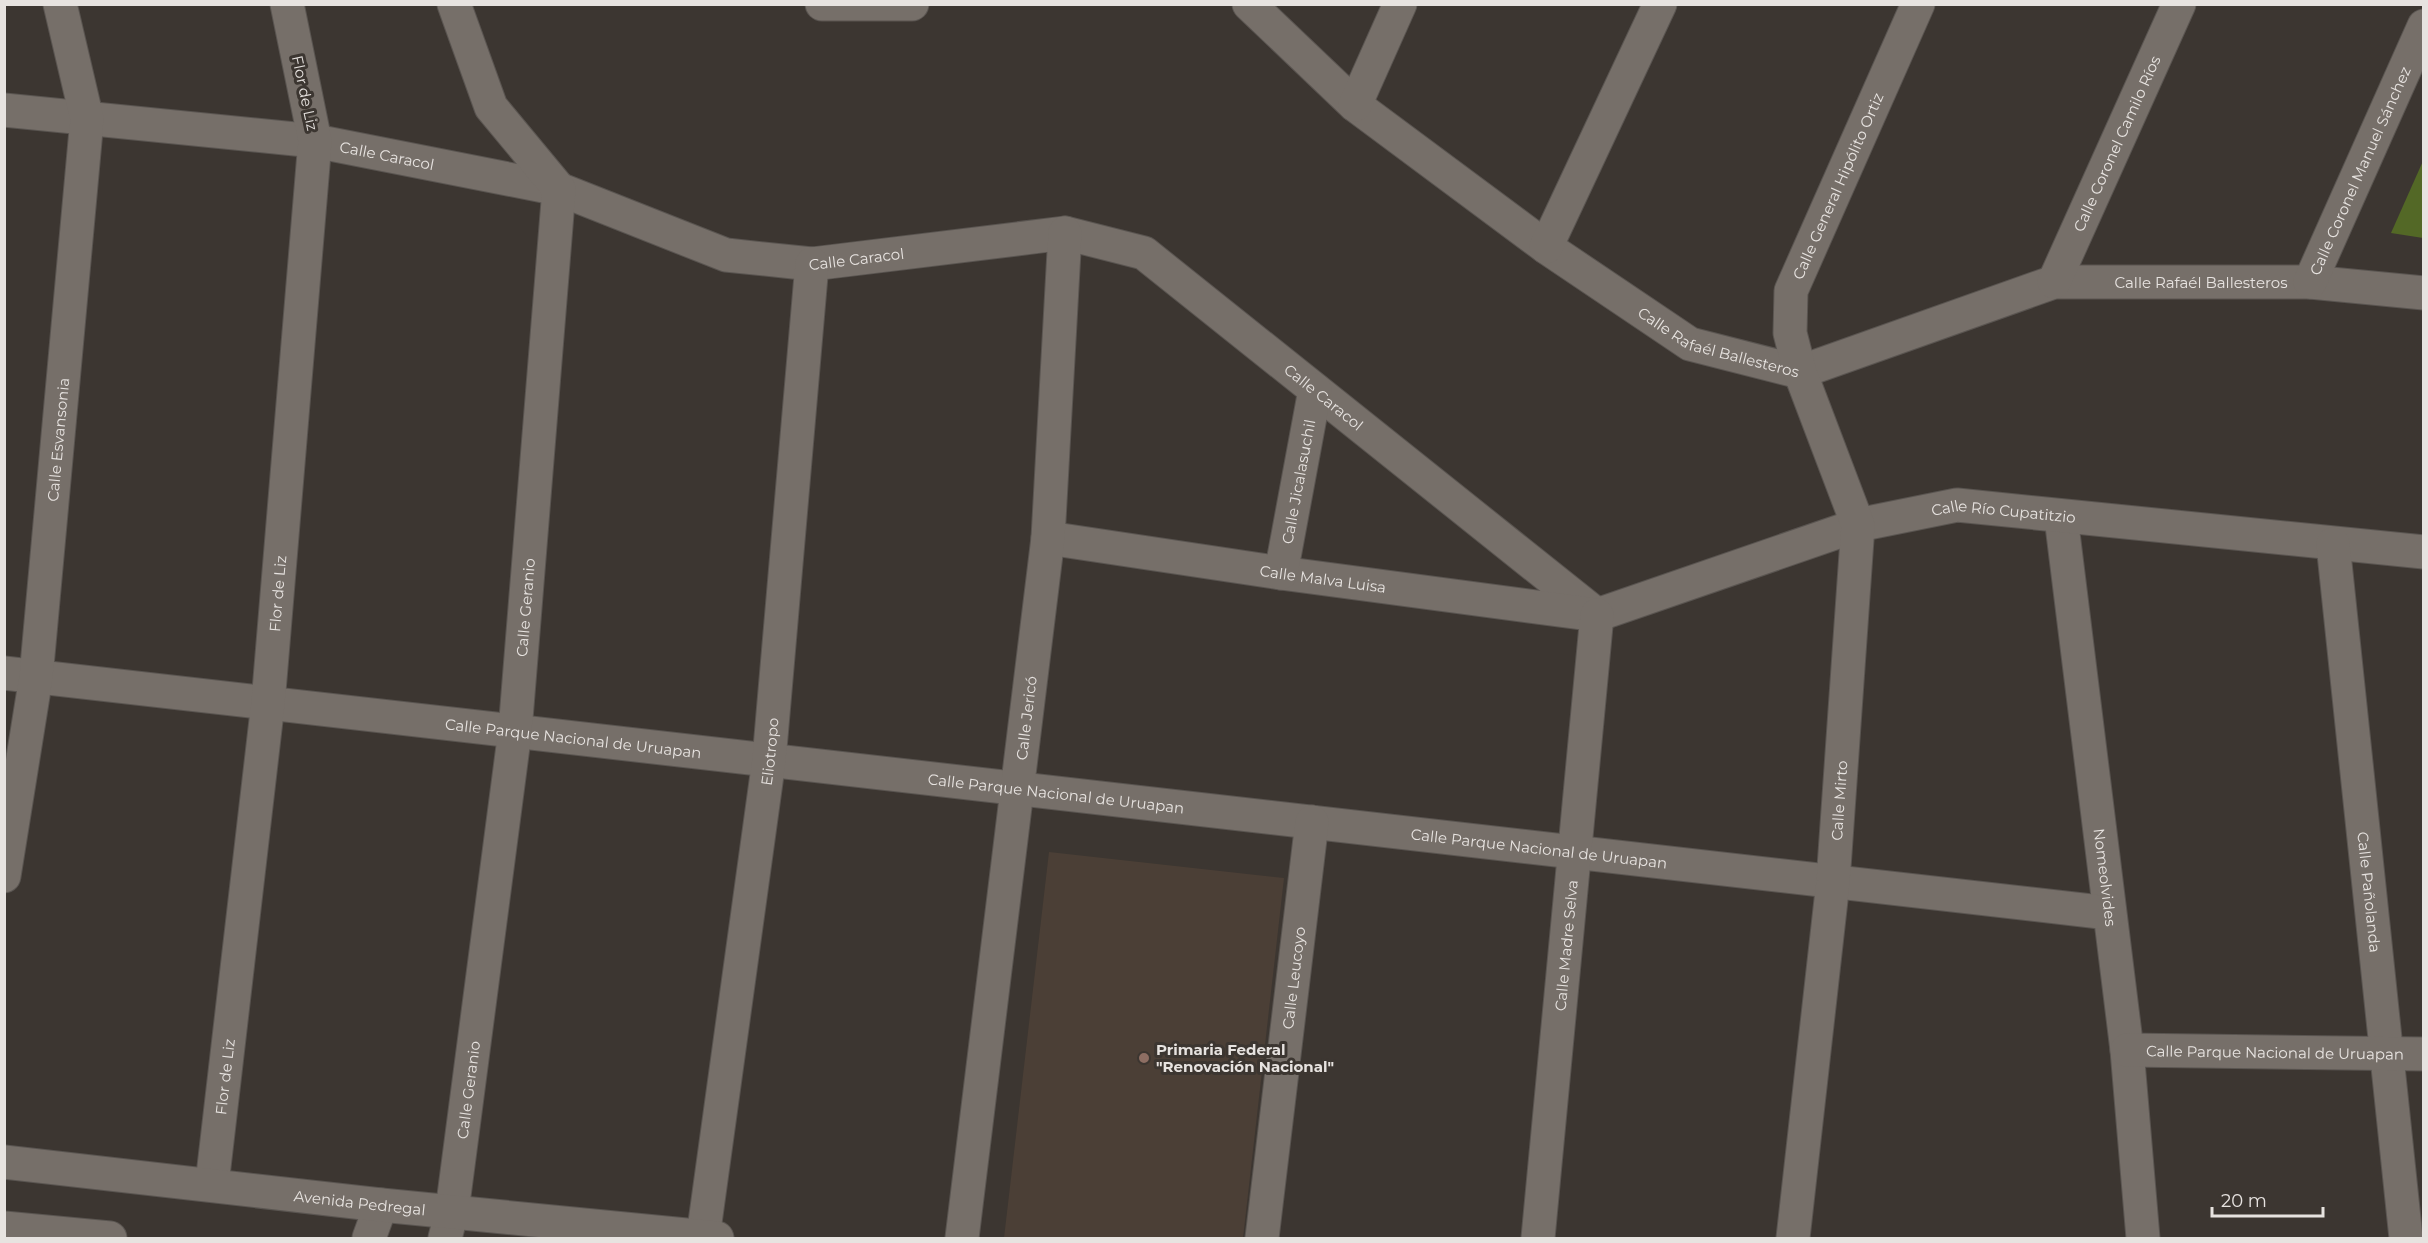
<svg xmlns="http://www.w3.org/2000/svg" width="2428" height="1243" viewBox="0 0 2428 1243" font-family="Montserrat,sans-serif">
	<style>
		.built { fill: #4b3f36 }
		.green { fill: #536826 }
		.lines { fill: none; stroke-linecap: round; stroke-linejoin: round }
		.minor-casing { stroke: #5a5551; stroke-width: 35 }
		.tertiary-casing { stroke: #5a5551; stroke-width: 35 }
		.minor { stroke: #766f69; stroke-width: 33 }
		.tertiary { stroke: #766f69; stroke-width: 33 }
		.education-dot { fill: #8d6e63; stroke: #3c3631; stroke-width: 2 }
		.labels { text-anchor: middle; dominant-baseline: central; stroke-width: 6; stroke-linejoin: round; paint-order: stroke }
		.street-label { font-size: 15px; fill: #e7e3e0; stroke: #3c3631 }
		.poi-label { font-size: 15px; font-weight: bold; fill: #e7e3e0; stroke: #3c3631; text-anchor: start }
	</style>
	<rect width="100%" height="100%" fill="#3c3631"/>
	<path class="built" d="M1049,852l235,26 -41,360h-239z"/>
	<path class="green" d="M2423,161v77l-32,-5z"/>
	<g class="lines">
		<g class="minor-casing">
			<g id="minor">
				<path d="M822,4h90"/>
				<path id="s1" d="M1249,4l106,101 191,142 144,97 110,28 254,-90h256l114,11"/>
				<path d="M1355,105l45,-101"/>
				<path id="s2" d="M4,110l311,31 244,48 167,66 86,9 253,-31 79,20 453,362"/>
				<path d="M1546,247l114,-243"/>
				<path id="s3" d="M2054,282l125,-278"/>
				<path id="s4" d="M2310,282l114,-256"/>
				<path id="s5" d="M2061,517l66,533 16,188"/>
				<path id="s6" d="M1048,538l233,35 316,42 261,-90 99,-20 467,47"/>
				<path id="s7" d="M2333,544l73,694"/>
				<path id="s8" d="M1281,573l34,-183"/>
				<path id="s9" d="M4,673l2105,240"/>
				<path id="s10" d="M4,876l32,-199 51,-558 -27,-115"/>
				<path id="s11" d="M2127,1050l297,4"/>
				<path id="s12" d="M212,1184l56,-481 47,-562 -28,-137"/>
				<path id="s13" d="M703,1237l66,-477 43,-496"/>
				<path d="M369,1238l12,-33"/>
				<path id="s14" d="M445,1238l7,-27 63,-480 44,-542 -68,-82 -37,-103"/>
				<path id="s15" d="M962,1238l86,-700 17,-305"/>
				<path id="s16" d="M1262,1238l50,-416"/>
				<path id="s17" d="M1538,1238l59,-623"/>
				<path id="s18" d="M1793,1238l40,-356 25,-357 -58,-153 -10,-39 1,-42 127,-287"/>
			</g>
		</g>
		<g class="tertiary-casing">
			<g id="tertiary">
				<path id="s19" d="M4,1162l377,43 336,33"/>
				<path d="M4,1228l106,10"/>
			</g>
		</g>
		<use href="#minor" class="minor"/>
		<use href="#tertiary" class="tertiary"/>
	</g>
	<circle class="education-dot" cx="1144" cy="1058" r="6"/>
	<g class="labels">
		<g class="street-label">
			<text transform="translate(305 93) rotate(78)">Flor de Liz</text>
			<text stroke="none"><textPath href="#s3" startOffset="152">Calle Coronel Camilo Ríos</textPath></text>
			<text stroke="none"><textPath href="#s2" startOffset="386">Calle Caracol</textPath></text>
			<text stroke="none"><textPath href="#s4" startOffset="122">Calle Coronel Manuel Sánchez</textPath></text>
			<text stroke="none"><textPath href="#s18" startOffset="1077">Calle General Hipólito Ortiz</textPath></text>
			<text stroke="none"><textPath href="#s2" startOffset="872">Calle Caracol</textPath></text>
			<text stroke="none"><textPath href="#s1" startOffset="1088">Calle Rafaél Ballesteros</textPath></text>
			<text stroke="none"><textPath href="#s1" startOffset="584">Calle Rafaél Ballesteros</textPath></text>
			<text stroke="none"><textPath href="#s2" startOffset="1394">Calle Caracol</textPath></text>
			<text stroke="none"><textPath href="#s10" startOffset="440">Calle Esvansonia</textPath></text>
			<text stroke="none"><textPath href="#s8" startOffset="93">Calle Jicalasuchil</textPath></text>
			<text stroke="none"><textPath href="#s6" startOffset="978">Calle Río Cupatitzio</textPath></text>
			<text stroke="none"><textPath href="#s6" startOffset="278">Calle Malva Luisa</textPath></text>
			<text stroke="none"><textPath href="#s12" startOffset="594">Flor de Liz</textPath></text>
			<text stroke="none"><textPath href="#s14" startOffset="636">Calle Geranio</textPath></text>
			<text stroke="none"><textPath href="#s15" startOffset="524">Calle Jericó</textPath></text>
			<text stroke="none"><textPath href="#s9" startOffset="573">Calle Parque Nacional de Uruapan</textPath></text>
			<text stroke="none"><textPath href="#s13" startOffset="490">Eliotropo</textPath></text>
			<text stroke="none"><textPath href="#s9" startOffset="1059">Calle Parque Nacional de Uruapan</textPath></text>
			<text stroke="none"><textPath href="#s18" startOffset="440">Calle Mirto</textPath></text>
			<text stroke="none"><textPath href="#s9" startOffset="1545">Calle Parque Nacional de Uruapan</textPath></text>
			<text stroke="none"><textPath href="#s5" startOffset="363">Nomeolvides</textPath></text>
			<text stroke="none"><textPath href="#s7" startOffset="350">Calle Pañolanda</textPath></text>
			<text stroke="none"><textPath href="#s17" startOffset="294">Calle Madre Selva</textPath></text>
			<text stroke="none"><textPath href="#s16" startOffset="262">Calle Leucoyo</textPath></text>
			<text stroke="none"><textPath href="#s11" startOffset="148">Calle Parque Nacional de Uruapan</textPath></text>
			<text stroke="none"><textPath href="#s12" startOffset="108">Flor de Liz</textPath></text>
			<text stroke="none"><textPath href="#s14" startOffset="150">Calle Geranio</textPath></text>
			<text stroke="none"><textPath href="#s19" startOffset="358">Avenida Pedregal</textPath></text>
		</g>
		<g class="poi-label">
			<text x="1156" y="1049">Primaria Federal<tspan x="1156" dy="17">"Renovación Nacional"</tspan></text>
		</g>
	</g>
	<rect width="2428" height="1243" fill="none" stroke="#e7e3e0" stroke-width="12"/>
	<path d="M2212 1207v9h111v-9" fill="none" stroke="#e7e3e0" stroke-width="3"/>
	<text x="2221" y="1207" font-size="18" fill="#e7e3e0" stroke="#3c3631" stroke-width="4.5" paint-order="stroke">20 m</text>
</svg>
